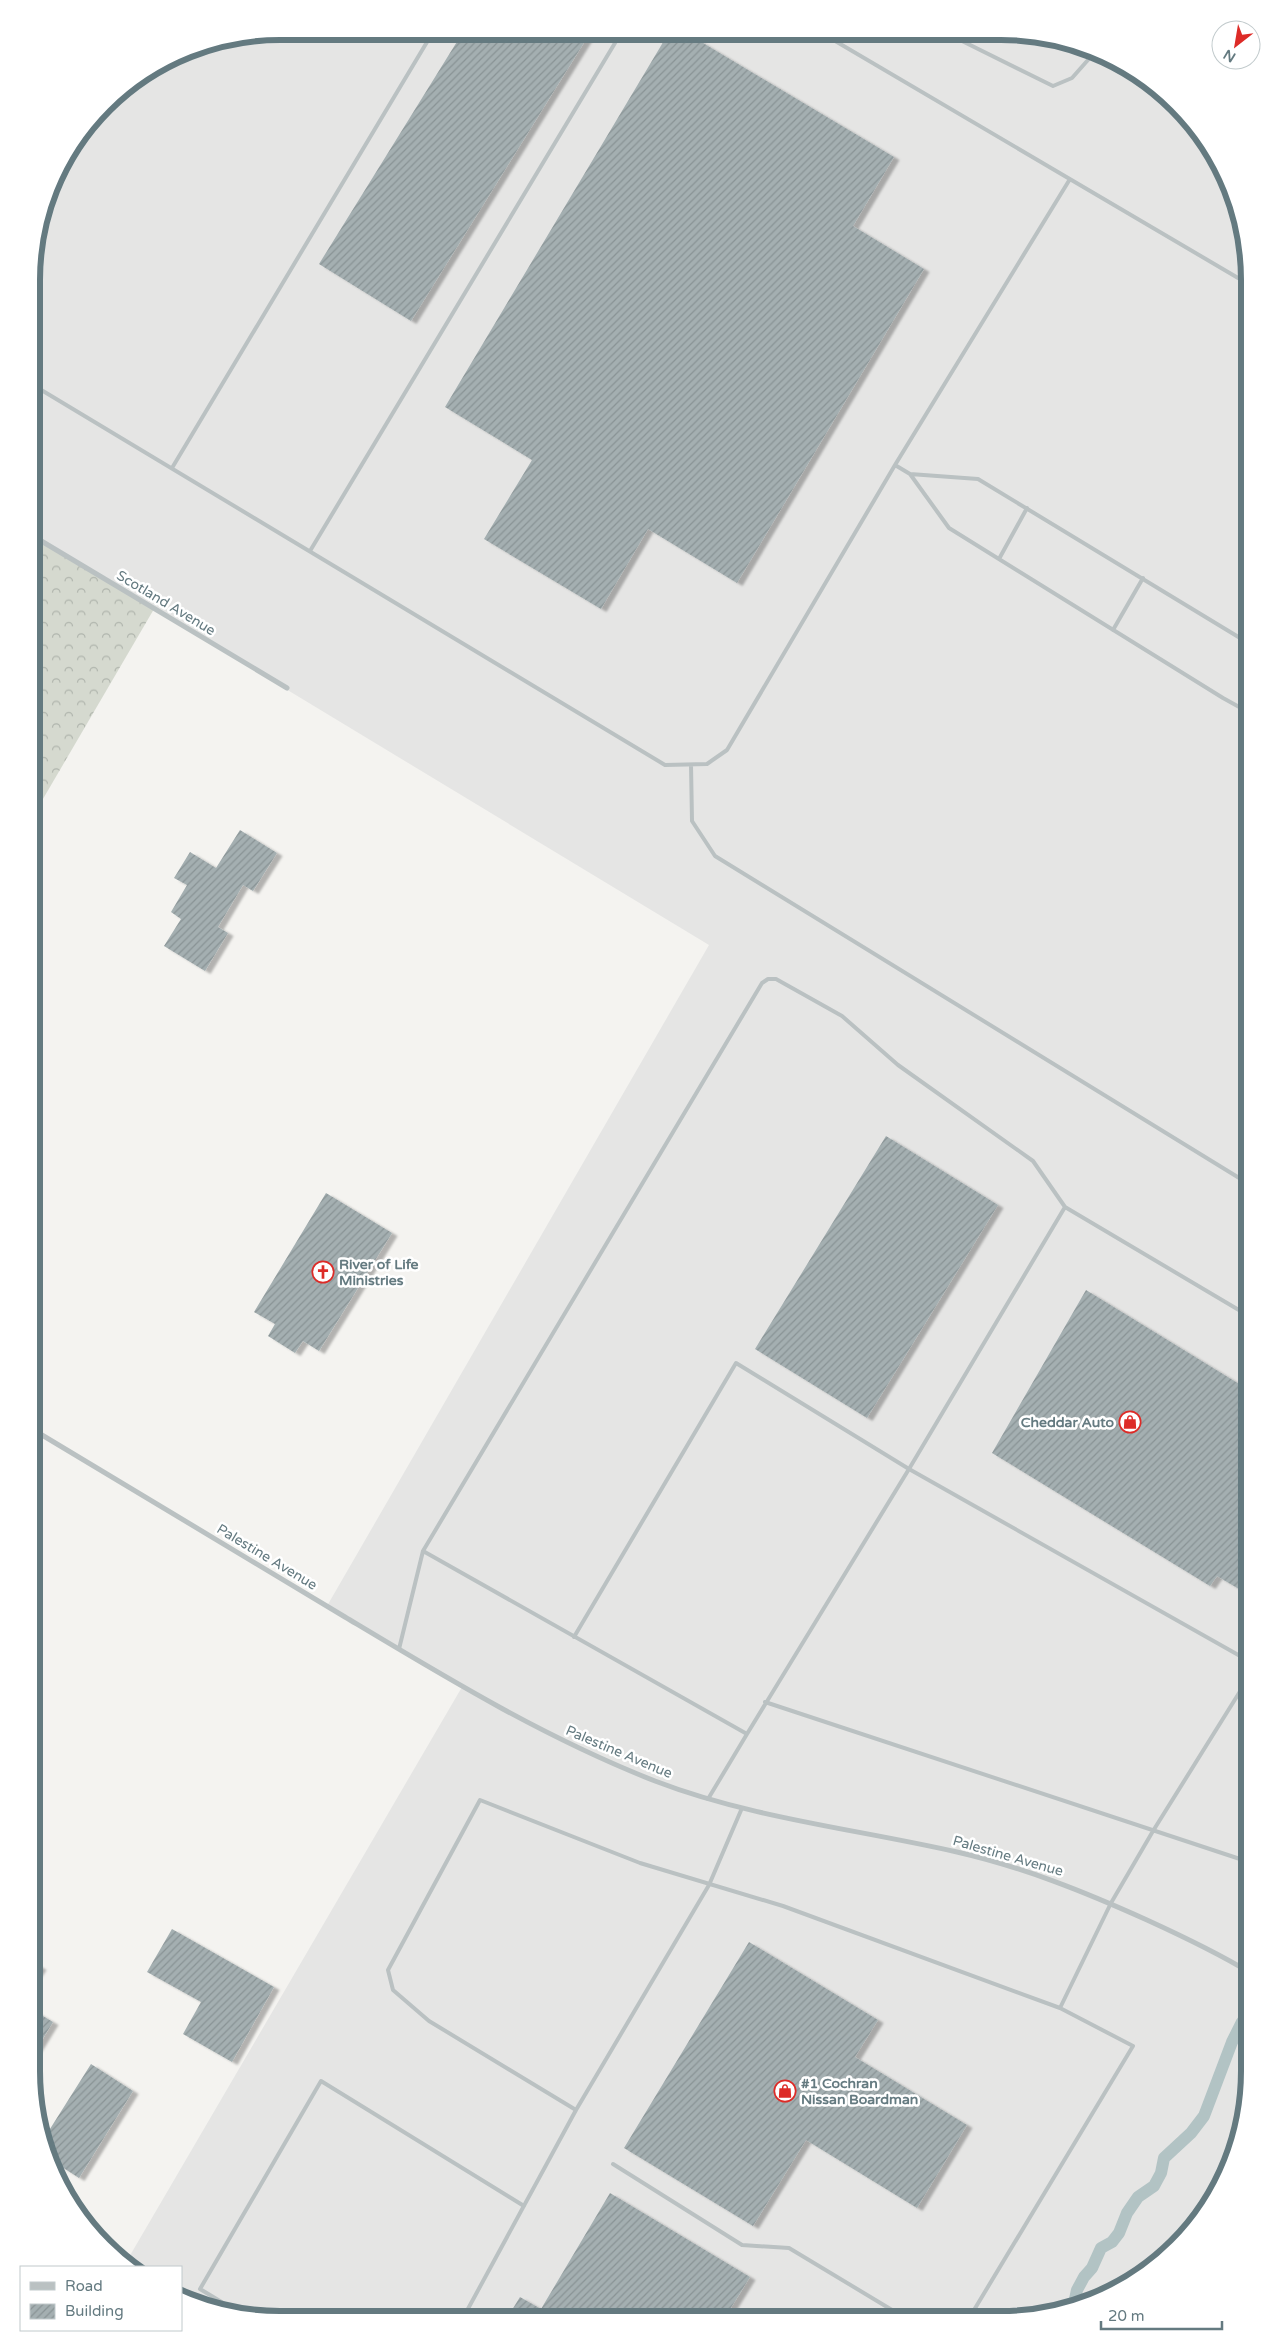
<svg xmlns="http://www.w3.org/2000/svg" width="1281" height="2351" viewBox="0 0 1281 2351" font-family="'Varela Round',sans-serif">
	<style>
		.built { fill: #e5e5e4 }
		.forest { fill: url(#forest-crowns) }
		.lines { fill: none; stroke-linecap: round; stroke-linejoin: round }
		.stream { stroke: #b2c3c4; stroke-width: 12 }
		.building { fill: url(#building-hatch); filter: url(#shadow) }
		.service { stroke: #bac1c2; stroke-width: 4 }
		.minor { stroke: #bac1c2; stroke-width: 5 }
		.labels { text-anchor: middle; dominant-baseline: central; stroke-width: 5; stroke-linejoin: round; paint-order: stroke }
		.street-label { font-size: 14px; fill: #647a80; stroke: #fff }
		.poi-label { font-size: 14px; font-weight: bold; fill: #647a80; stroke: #fff; text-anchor: start }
		.rim { fill: none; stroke: #647a80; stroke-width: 6 }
	</style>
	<defs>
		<pattern id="forest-crowns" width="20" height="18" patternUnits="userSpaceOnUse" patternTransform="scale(1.25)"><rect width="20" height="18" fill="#d5d9cf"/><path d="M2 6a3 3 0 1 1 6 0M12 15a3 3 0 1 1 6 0" fill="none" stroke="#b0b5ad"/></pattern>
		<pattern id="building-hatch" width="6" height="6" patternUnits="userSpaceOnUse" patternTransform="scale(1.25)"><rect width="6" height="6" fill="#a4afb1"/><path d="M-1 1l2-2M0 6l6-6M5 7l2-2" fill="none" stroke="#899395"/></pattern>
		<filter id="shadow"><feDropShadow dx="5.5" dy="3" stdDeviation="1" flood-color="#0004"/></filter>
	</defs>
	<rect width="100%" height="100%" fill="#f4f3f0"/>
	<path class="built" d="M280,31l769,5 62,21 54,36 43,49 28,58 14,80 -1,1807 -18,79 -33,56 -46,46 -71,38 -80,14 -754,-2 -66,-19v-32h-53l-3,-3 337,-577 -135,-81 382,-661 -676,-409v-288l24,-78 59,-77 69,-43z"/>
	<path class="forest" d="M33,536l121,73 -121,207z"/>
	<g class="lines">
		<path class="stream" d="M1073,2308l4,-18 7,-13 8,-9 9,-20 11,-6 7,-9 8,-20 11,-16 16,-11 7,-13 3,-15 27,-25 13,-17 28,-74 10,-20"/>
	</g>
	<path class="building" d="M463,32l127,1 -179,288 -92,-57z
		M668,34h20l206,123 -41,69 71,43 -187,314 -89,-54 -47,80 -117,-70 48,-79 -87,-53z
		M240,830l37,23 -24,38 -10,-6 -25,42 10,6 -23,38 -41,-25 17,-27 -10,-7 16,-27 -13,-7 16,-26 26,16z
		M886,1136l112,69 -131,213 -112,-69z
		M326,1193l66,40 -73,118 -16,-10 -8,12 -27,-17 7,-12 -21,-12z
		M1086,1290l163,100v205l-32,-19 -7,10 -218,-133z
		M172,1929l102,58 -42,75 -49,-28 18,-32 -54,-30z
		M749,1942l129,78 -23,37 112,68 -50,83 -111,-68 -53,86 -129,-78z
		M31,1961l10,6 -10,16z
		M31,2009l22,13 -22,36z
		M91,2064l42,27 -54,87 -31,-20 -5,-18z
		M610,2193l140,84 -26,42 -217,-1 13,-21 21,12z"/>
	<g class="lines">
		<path class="service" d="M825,35l425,250
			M950,35l103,51 19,-8 23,-26
			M33,385l632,380 42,-1 20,-14 168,-285 175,-286
			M895,465l15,9 39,54 274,170 27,15
			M172,468l261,-436
			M910,474l68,5 272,165
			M310,551l311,-518
			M999,559l28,-51
			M1113,630l30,-52
			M691,765l1,56 23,35 534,328
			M1065,1207l-156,262 -162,265 -324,-183 339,-568 6,-4h8l66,37 56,49 135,96 32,46 184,109
			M574,1637l162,-274 173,106 340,192
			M399,1649l24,-98
			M765,1702l484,160
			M708,1799l39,-65
			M742,1808l-33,77 -133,225 -147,-89 -36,-31 -5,-20 92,-170 160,63 143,43 277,102 51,-105 42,-72 96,-154
			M613,2164l129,81 47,3 118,71
			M248,2318l-48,-29 121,-208 203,125
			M463,2318l113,-208
			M792,2319h3
			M968,2320l165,-274 -73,-38"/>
		<path class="minor" d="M33,536l254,152
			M32,1429c104,62 208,125 313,188 100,60 200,121 310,164 96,37 201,48 302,71 66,15 128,40 190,68 35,16 69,32 102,52"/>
	</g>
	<defs>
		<g id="church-ring" transform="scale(1.125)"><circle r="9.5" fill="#fff" stroke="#dd2b27" stroke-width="1.5"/><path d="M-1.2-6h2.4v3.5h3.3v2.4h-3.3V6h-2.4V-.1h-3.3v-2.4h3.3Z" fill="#dd2b27"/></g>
		<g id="shop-ring" transform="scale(1.125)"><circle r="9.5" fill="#fff" stroke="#dd2b27" stroke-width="1.5"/><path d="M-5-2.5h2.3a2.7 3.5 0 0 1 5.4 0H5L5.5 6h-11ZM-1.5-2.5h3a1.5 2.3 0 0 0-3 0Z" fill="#dd2b27"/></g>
	</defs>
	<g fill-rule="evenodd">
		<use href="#church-ring" x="323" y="1272"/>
		<use href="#shop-ring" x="1130" y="1422"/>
		<use href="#shop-ring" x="785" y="2091"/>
	</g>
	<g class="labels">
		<g class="street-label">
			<text transform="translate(166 603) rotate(31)">Scotland Avenue</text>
			<text transform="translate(267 1557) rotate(31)">Palestine Avenue</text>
			<text transform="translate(619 1752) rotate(23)">Palestine Avenue</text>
			<text transform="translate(1008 1856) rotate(16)">Palestine Avenue</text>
		</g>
		<g class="poi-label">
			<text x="339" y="1264">River of Life<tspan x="339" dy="16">Ministries</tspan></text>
			<text x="1114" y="1422" text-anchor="end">Cheddar Auto</text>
			<text x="801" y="2083">#1 Cochran<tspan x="801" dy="16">Nissan Boardman</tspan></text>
		</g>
	</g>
	<path d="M0 0H1281V2351H0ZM280 40H1001A240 240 0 0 1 1241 280V2071A240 240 0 0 1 1001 2311H280A240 240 0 0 1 40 2071V280A240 240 0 0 1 280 40Z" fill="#fff" fill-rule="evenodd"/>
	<path class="rim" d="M280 40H1001A240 240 0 0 1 1241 280V2071A240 240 0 0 1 1001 2311H280A240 240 0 0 1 40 2071V280A240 240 0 0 1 280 40Z"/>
	<rect x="20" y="2266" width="162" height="65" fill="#ffffff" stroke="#c1cacc"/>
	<rect x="30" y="2282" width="25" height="8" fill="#bac1c2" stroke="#c1cacc"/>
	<text x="65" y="2291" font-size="15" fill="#647a80">Road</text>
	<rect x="30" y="2304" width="25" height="15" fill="url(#building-hatch)" stroke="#c1cacc"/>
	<text x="65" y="2316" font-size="15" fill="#647a80">Building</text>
	<g transform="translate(1236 45) rotate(211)"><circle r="24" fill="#ffffff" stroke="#c1cacc"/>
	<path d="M0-4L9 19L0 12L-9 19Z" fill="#dd2b27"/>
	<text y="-8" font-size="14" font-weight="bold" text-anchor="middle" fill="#647a80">N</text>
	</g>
	<path d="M1101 2321v8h121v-8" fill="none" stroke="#647a80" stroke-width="2.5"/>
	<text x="1108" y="2321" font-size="15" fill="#647a80" stroke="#ffffff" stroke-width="4" paint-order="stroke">20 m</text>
</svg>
